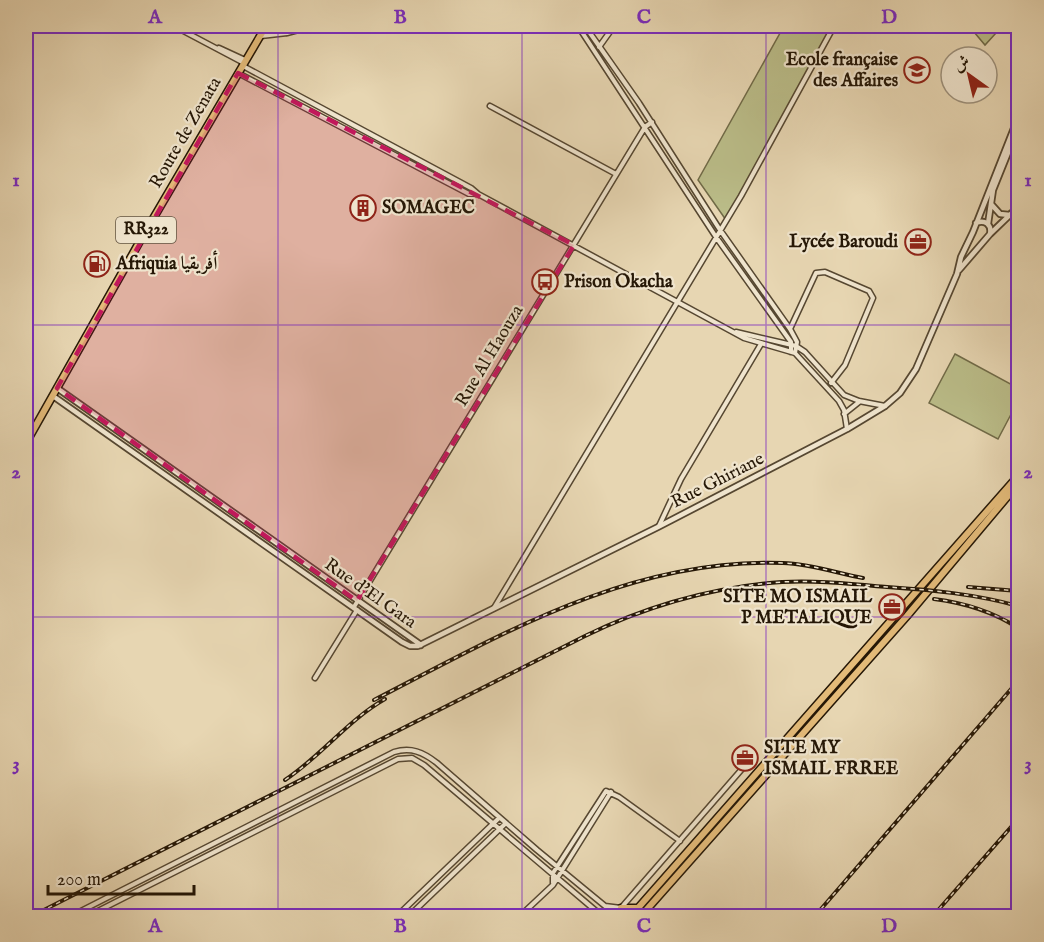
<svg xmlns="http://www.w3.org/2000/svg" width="1044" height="942" viewBox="0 0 1044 942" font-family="'IM FELL English',Amiri,serif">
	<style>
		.green { fill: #babc88; stroke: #706a47; stroke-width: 1.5 }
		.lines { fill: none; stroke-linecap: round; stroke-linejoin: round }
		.minor-casing { stroke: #564731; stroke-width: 7 }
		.tertiary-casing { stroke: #564731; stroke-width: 8 }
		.primary-casing { stroke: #251706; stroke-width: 9 }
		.minor { stroke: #efe4cd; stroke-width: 4 }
		.tertiary { stroke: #efe4cd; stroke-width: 4.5 }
		.primary { stroke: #e4bb79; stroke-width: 6 }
		.rail-casing { stroke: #251706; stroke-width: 4 }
		.rail { stroke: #efe4cd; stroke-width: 1.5; stroke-dasharray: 4.5; stroke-linecap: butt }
		.marked { fill: #c2185b; fill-opacity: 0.2; stroke: #c2185b; stroke-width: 4.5; stroke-dasharray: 12 8; stroke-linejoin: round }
		.grid { fill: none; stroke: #7b2cbf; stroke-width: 1.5; stroke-opacity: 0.55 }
		.labels { text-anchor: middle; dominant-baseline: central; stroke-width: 4.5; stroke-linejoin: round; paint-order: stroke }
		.shield { fill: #efe4cd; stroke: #625442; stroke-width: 1.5 }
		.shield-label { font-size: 16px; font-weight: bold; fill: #251706 }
		.poi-label { font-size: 18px; font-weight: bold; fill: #251706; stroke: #efe4cd; text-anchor: start }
		.street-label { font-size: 18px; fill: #251706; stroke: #efe4cd }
		.neatline { fill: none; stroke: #7b2cbf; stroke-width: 2 }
		.grid-label { font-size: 20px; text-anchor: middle; font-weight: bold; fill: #7b2cbf }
	</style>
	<rect width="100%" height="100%" fill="#e7d6b2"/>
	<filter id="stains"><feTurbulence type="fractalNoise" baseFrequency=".00333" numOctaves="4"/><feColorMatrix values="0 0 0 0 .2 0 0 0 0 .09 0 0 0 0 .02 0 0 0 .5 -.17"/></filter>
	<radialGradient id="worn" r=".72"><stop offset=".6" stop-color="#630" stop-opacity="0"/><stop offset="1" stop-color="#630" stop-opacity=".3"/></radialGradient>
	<path class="green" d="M784,26h51l-109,194 -28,-40z
		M980,26h9l7,7 -11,12 -11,-13z
		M955,354l63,34v13l-20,38 -69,-36z"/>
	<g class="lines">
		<g class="minor-casing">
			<path id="minor" d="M174,26l70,37
				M283,26l4,7
				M578,26l138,211 75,105v10
				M585,26l54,77 81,127 70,99 7,13 -2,11
				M261,36l26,-3 26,-7
				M599,47l15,-21
				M219,48l26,12
				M243,66l228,122 7,6 266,144 51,15 44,48 5,9 3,19
				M238,73l231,121h8
				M490,106l126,68
				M790,329l26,-56 9,-1 44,19 4,7 -28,67 -14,18
				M736,332l60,14 9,6 39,43 15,6 26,5
				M844,414l15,-12
				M659,526l22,-47 80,-135
				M354,607l291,-480 7,-5
				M494,608l247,-412 93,-170
				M315,678l42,-68
				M553,883v-10l53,-82 13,6 61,44
				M606,907l11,9
				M71,916l323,-164c17,-5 29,0 43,11l100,87 68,56 16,2 121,-139
				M88,916l310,-157 14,-1 12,7 178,151
				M397,916l102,-98
				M409,916l97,-93
				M520,916l33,-31 58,-93"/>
		</g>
		<g class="tertiary-casing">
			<path id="tertiary" d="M991,204l9,10 10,1
				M988,224l5,-34 25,-62
				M990,234l28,-27
				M959,270l31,-36c2,-9 -5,-15 -14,-11
				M57,388l364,257
				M53,396l349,246 8,4h8l240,-119 189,-98 38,-23 15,-13 16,-24 41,-95 4,-17 12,-25 45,-114"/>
		</g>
		<g class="primary-casing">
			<path id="primary" d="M26,443l114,-202 126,-215
				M621,908h17
				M631,916l387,-440
				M641,916l266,-300 111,-132"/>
		</g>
		<use href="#minor" class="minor"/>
		<use href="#tertiary" class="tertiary"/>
		<use href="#primary" class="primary"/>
		<g class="rail-casing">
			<path id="rail" d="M968,587l50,4
				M934,599c31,4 58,12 84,29
				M374,700c130,-67 257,-142 409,-137 28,1 53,10 80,15
				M285,780c36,-24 63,-60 100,-81
				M32,916l553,-280c62,-30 127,-49 197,-54 35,-2 70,2 105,5 45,3 88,7 131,19
				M815,916l203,-235
				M933,916l85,-97"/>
		</g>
		<use href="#rail" class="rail"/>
	</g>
	<path class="marked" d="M238,73l336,172 -217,356 -300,-213z"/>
	<path class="grid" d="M278,26v890M522,26v890M766,26v890M26,325h992M26,617h992"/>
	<defs>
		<g id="school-ring" transform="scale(1.35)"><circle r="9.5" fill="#efe4cd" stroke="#8f2418" stroke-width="1.5"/><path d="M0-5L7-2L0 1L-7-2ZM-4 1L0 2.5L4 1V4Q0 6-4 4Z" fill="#8f2418"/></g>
		<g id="building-ring" transform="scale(1.35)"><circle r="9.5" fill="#efe4cd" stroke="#8f2418" stroke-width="1.5"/><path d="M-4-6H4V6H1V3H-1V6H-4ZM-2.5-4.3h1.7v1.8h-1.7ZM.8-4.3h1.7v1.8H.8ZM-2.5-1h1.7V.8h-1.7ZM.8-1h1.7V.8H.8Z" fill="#8f2418"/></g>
		<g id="office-ring" transform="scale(1.35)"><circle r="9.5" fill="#efe4cd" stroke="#8f2418" stroke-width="1.5"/><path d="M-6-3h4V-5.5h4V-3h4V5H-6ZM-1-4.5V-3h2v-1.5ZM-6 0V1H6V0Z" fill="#8f2418"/></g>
		<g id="fuel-ring" transform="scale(1.35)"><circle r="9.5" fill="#efe4cd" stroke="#8f2418" stroke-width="1.5"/><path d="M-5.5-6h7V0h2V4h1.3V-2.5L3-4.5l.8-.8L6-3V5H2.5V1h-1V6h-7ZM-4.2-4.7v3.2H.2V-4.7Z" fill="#8f2418"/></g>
		<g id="bus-ring" transform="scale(1.35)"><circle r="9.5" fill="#efe4cd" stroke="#8f2418" stroke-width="1.5"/><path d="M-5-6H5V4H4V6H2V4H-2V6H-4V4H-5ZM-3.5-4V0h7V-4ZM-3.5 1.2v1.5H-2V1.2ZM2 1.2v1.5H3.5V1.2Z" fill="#8f2418"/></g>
	</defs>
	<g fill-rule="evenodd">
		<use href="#school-ring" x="917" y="70"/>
		<use href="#building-ring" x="363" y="208"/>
		<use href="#office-ring" x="918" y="242"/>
		<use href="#fuel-ring" x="97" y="264"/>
		<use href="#bus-ring" x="545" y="282"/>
		<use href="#office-ring" x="892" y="607"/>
		<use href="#office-ring" x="745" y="758"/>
	</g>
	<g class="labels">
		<rect class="shield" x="116" y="217" width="60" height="26" rx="4.5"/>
		<g class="shield-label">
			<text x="146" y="230">RR322</text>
		</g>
		<g class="poi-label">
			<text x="898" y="60" text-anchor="end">Ecole française<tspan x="898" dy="21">des Affaires</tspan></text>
			<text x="382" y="208">SOMAGEC</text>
			<text x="898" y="242" text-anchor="end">Lycée Baroudi</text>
			<text x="116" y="264">Afriquia أفريقيا</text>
			<text x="564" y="282">Prison Okacha</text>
			<text x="872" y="597" text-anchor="end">SITE MO ISMAIL<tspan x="872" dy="21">P METALIQUE</tspan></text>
			<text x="764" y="748">SITE MY<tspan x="764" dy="21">ISMAIL FRREE</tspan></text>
		</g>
		<g class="street-label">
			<text transform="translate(186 133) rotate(-60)">Route de Zenata</text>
			<text transform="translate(490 356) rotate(-59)">Rue Al Haouza</text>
			<text transform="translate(718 481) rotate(-27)">Rue Ghiriane</text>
			<text transform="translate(370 594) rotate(35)">Rue d'El Gara</text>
		</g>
	</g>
	<rect width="1044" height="942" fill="none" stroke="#e7d6b2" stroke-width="66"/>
	<g transform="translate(969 75) rotate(326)"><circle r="28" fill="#efe4cd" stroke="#9e927d" stroke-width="1.5"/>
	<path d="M0-4.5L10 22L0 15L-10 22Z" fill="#8f2418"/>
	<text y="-9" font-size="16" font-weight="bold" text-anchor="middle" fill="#251706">ش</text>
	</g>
	<path d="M48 885v9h146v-9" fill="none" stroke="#251706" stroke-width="3"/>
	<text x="57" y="885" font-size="18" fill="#251706" stroke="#efe4cd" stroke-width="4.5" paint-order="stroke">200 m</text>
	<rect x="33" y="33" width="978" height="876" class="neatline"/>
	<g class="grid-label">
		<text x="155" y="23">A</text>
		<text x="400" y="23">B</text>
		<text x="644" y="23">C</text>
		<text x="889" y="23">D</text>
		<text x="16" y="186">1</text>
		<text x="1028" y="186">1</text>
		<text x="16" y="478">2</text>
		<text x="1028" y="478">2</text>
		<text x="16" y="770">3</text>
		<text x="1028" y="770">3</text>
		<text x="155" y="932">A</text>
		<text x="400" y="932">B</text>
		<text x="644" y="932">C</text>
		<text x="889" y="932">D</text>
	</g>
	<rect width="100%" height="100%" filter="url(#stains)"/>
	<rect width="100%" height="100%" fill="url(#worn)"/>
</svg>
